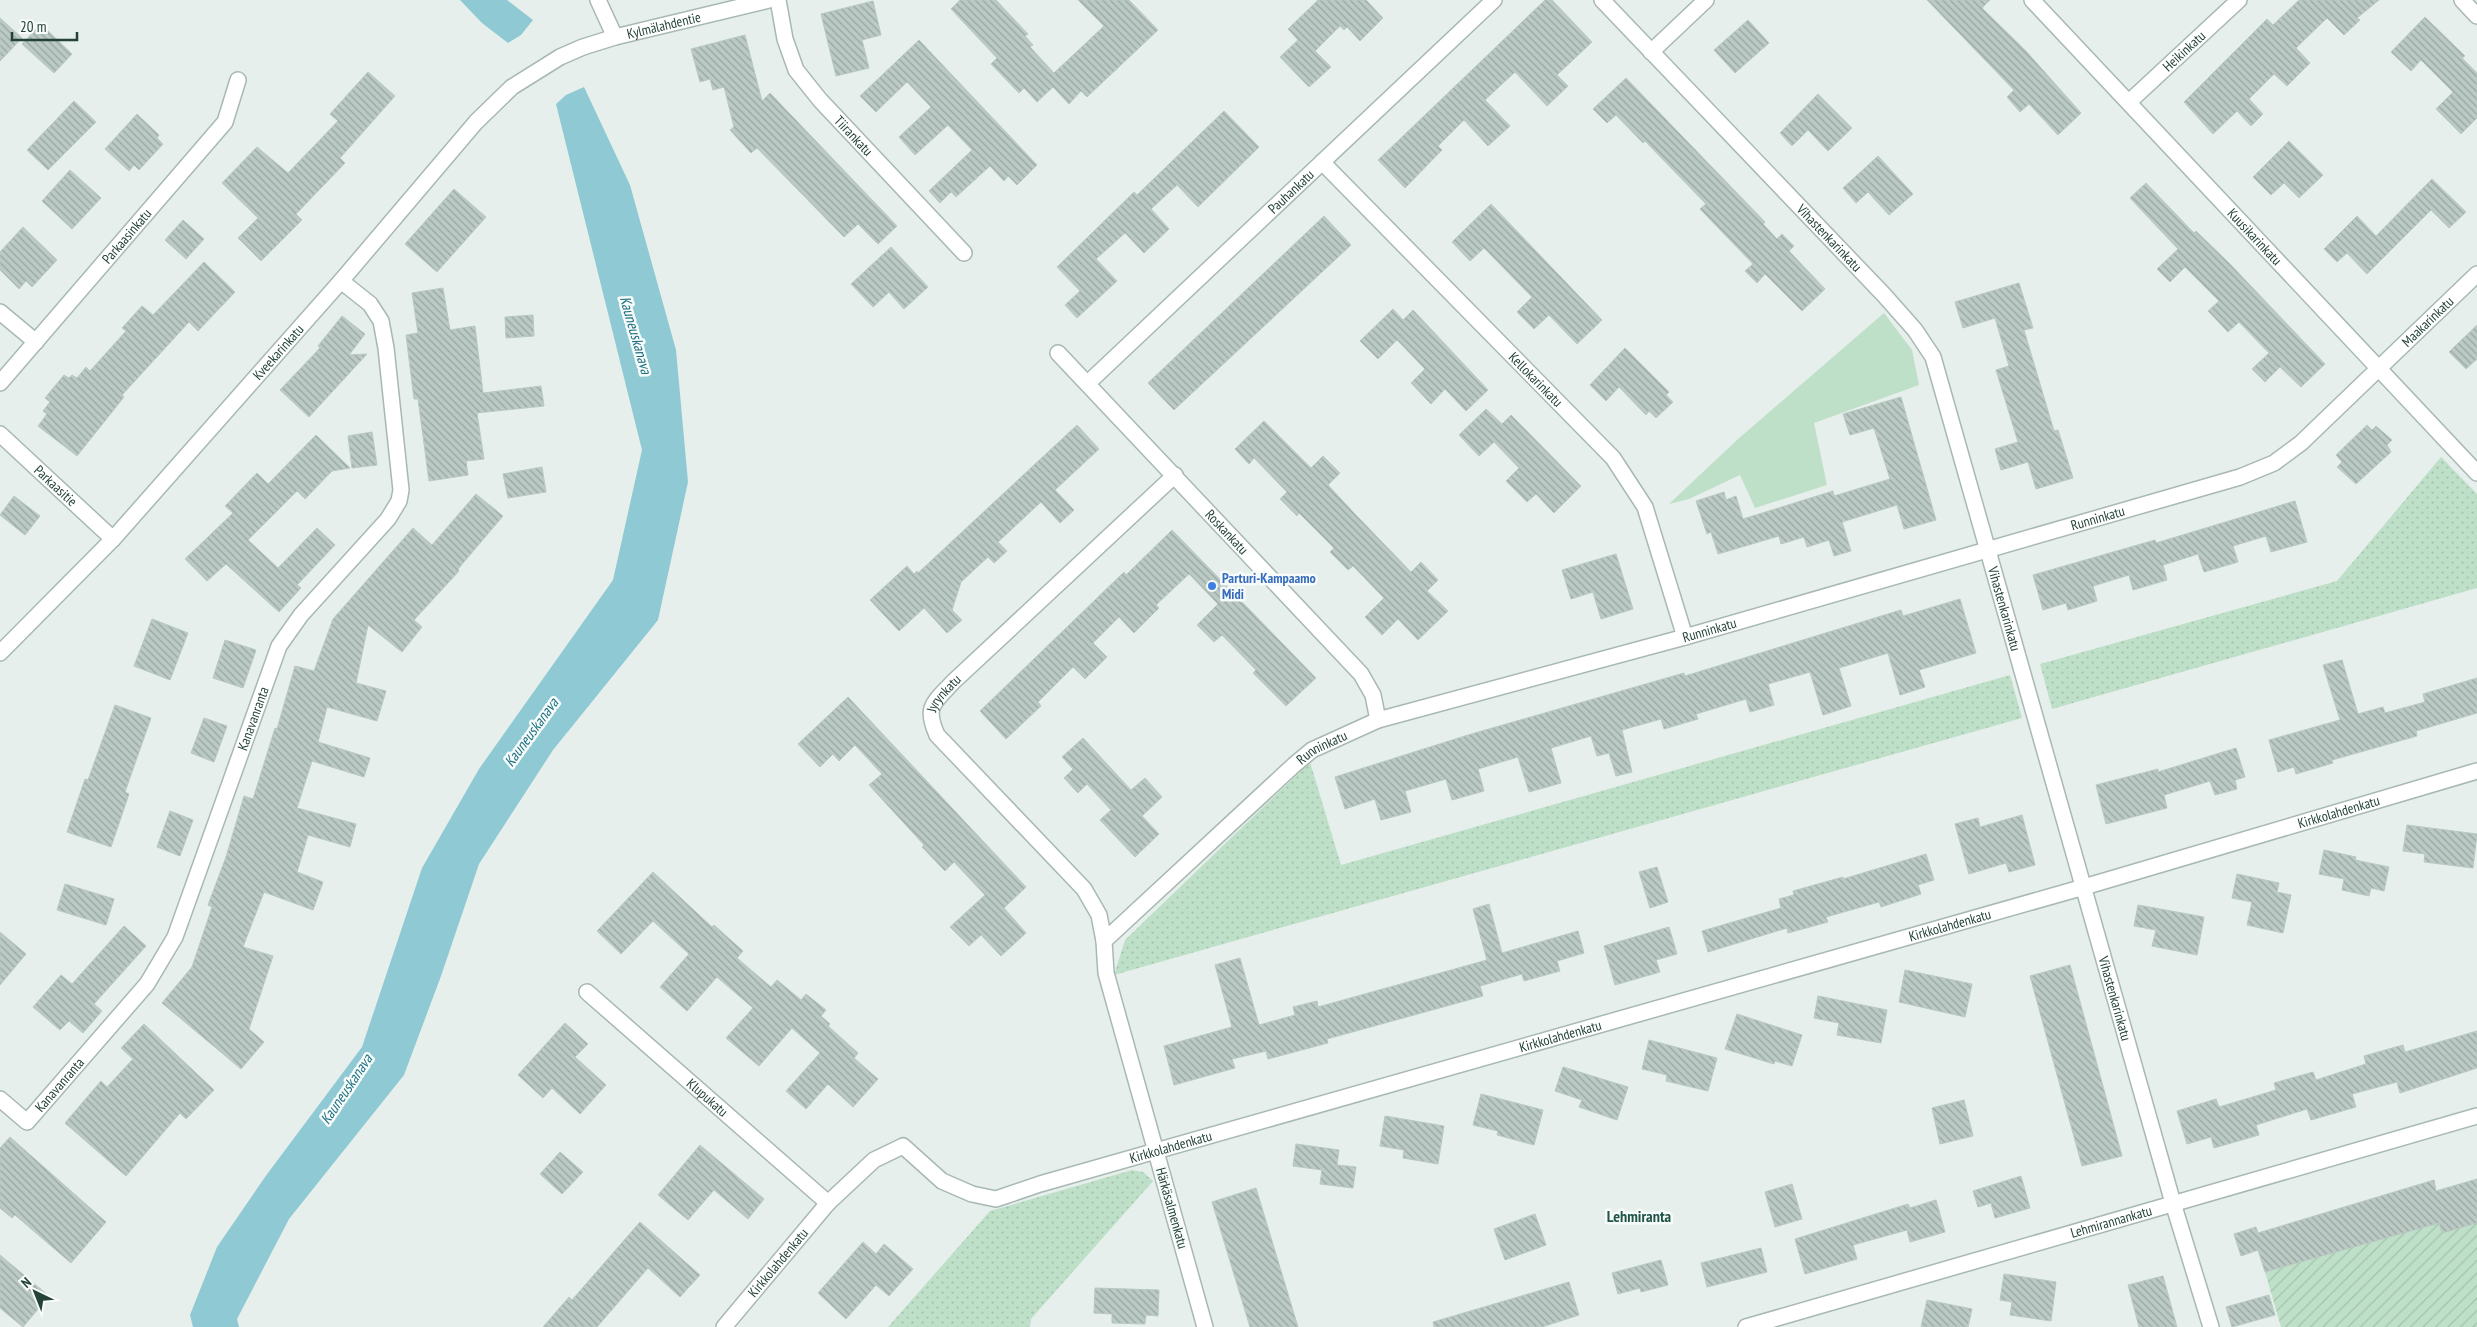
<svg xmlns="http://www.w3.org/2000/svg" width="2477" height="1327" viewBox="0 0 2477 1327" font-family="'PT Sans Narrow',sans-serif">
	<style>
		.grass { fill: #bfe0c8 }
		.park { fill: url(#park-dots) }
		.garden { fill: url(#garden-furrows) }
		.water { fill: #8ec9d4 }
		.building { fill: url(#building-back-hatch); stroke: #b8c9c2 }
		.lines { fill: none; stroke-linecap: round; stroke-linejoin: round }
		.minor-casing { stroke: #a8b8b2; stroke-width: 18 }
		.tertiary-casing { stroke: #a8b8b2; stroke-width: 18 }
		.minor { stroke: #fff; stroke-width: 15 }
		.tertiary { stroke: #fff; stroke-width: 15 }
		.shop-dot { fill: #3f7fe0; stroke: #f7fbf9; stroke-width: 2 }
		.labels { text-anchor: middle; dominant-baseline: central; stroke-width: 5; stroke-linejoin: round; paint-order: stroke }
		.street-label { font-size: 14px; fill: #24423a; stroke: #f7fbf9 }
		.shop-label { font-size: 14px; font-weight: bold; fill: #366cbe; stroke: #f7fbf9; text-anchor: start }
		.water-label { font-size: 15px; font-style: italic; fill: #1c6f80; stroke: #f7fbf9 }
		.quarter-label { font-size: 16px; font-weight: bold; fill: #1f5548; stroke: #f7fbf9 }
	</style>
	<defs>
		<pattern id="park-dots" width="8" height="8" patternUnits="userSpaceOnUse" patternTransform="scale(1.25)"><rect width="8" height="8" fill="#bfe0c8"/><path d="M2 2h.1M6 6h.1" fill="none" stroke="#a4c1ad" stroke-width="1.8" stroke-linecap="round"/></pattern>
		<pattern id="garden-furrows" width="10" height="10" patternUnits="userSpaceOnUse" patternTransform="scale(1.25)"><rect width="10" height="10" fill="#bfe0c8"/><path d="M-1 1l2-2M0 10L10 0M9 11l2-2" fill="none" stroke="#a4c1ad"/></pattern>
		<pattern id="building-back-hatch" width="6" height="6" patternUnits="userSpaceOnUse" patternTransform="scale(1.25)"><rect width="6" height="6" fill="#bbcac4"/><path d="M-1 5l2 2M0 0l6 6M5-1l2 2" fill="none" stroke="#98a6a0"/></pattern>
	</defs>
	<rect width="100%" height="100%" fill="#e6efeb"/>
	<path class="grass" d="M1884,313l28,37 7,35 -105,38 13,62 -72,23 -15,-33 -51,24 -20,5 69,-65z"/>
	<path class="park" d="M2441,457l36,37v94l-425,121 -12,-45 297,-83z
		M2010,675l12,43 -908,257 11,-35 185,-178 31,103z
		M1132,1170l11,2 10,9 -122,138 -1,8h-142l102,-116z"/>
	<path class="garden" d="M2439,1223h38v104h-196l-16,-55z"/>
	<path class="water" d="M460,0h47l26,20 -12,15 -13,8 -26,-20z
		M584,87l46,98 46,165 12,132 -30,138 -105,130 -74,114 -38,112 -37,99 -115,144 -52,100 2,8h-46l-3,-12 27,-68 48,-70 97,-130 60,-179 57,-99 134,-189 29,-130 -86,-346 10,-9z"/>
	<path class="building" d="M960,0h36l32,34 -3,2 8,9 -3,2 24,26 50,-47 -26,-26h51l29,30 -71,67 -6,-6 -12,13 -16,-17 -16,15 -13,-14 -5,5 -28,-29 6,-6 -46,-49z
		M1318,0h48l17,18 -23,23 -13,-14 -3,3 -4,-4 -25,25 16,16 -22,20 -29,-30 18,-17 -10,-11z
		M1545,0h7l40,42 -35,33 11,11 -21,20 -32,-34 -30,28 25,26 -22,20 -24,-26 -26,26 4,4 -37,38 -27,-28z
		M1927,0h63l-8,8 44,43 55,62 -23,22 -29,-31 -9,8 -13,-15 7,-7z
		M2299,0h80l-22,18 3,2 -16,15 -17,-17 -31,30 14,15 -23,23 -13,-12 -25,25 14,15 -12,12 -14,-15 -24,23 -29,-32 83,-83 6,6z
		M873,1l8,34 -19,5 7,28 -33,8 -15,-62z
		M2425,17l40,39 -3,2 15,15v45l-16,16 -25,-25 17,-17 -32,-32 -10,11 -20,-19z
		M0,18l22,20 -22,23z
		M1748,20l21,23 -34,30 -21,-23z
		M41,24l31,30 -18,19 -32,-29z
		M745,35l17,66 8,-8 127,133 -19,18 -20,-20 -14,13 -87,-89 -6,5 -21,-23 4,-3 -10,-40 -11,3 -3,-11 -10,3 -9,-33z
		M919,40l118,125 -20,20 -9,-9 -4,5 -14,-15 -34,31 -5,-5 -11,11 -11,-12 43,-41 -24,-25 -33,30 -16,-18 32,-30 -24,-25 -31,30 -16,-16z
		M368,72l27,24 -55,62 5,5 -49,51 6,6 -41,41 -23,-23 20,-20 -36,-35 35,-36 31,26 50,-52 -8,-7z
		M1626,78l139,144 -2,2 14,15 5,-5 12,12 -5,5 36,38 -23,22 -37,-37 -8,9 -12,-12 8,-7 -53,-55 6,-5 -61,-63 -2,2 -27,-28 -9,8 -14,-14z
		M1818,94l34,34 -24,23 -20,-21 -16,16 -12,-13z
		M74,101l22,21 -48,48 -21,-20z
		M1224,111l35,36 -61,60 -21,-22 -26,24 18,20 -25,24 -19,-20 -29,26 21,22 -40,37 -12,-13 15,-14 -23,-24 77,-75 3,3z
		M137,114l22,21 -2,3 6,6 -24,26 -5,-5 -5,6 -24,-22z
		M2289,141l34,34 -24,23 -15,-15 -13,12 -18,-18z
		M1878,156l35,38 -24,21 -21,-23 -12,11 -13,-15z
		M70,170l31,28 -29,31 -30,-28z
		M2432,179l34,33 -17,16 -18,-18 -64,64 -20,-21 -10,9 -13,-13 33,-33 19,20z
		M2146,183l48,50 2,-2 34,33 95,100 -24,23 -21,-20 -15,15 -13,-13 17,-16 -30,-31 -11,10 -20,-21 11,-10 -34,-34 -15,15 -13,-13 21,-20 -48,-51z
		M454,189l32,28 -49,55 -32,-28z
		M1491,204l111,116 -25,24 -28,-29 -15,14 -17,-17 15,-15 -48,-49 -14,13 -18,-19z
		M1324,216l27,29 -177,165 -26,-27z
		M183,220l21,19 -18,20 -21,-19z
		M23,227l34,33 -25,27 -6,-6 -7,8 -19,-19v-18z
		M891,247l37,40 -24,22 -15,-17 -16,15 -22,-23z
		M204,262l31,30 -37,39 -9,-9 -67,73 2,2 -47,59 -39,-30 9,-12 -4,-3 7,-9 -5,-4 19,-23 5,3 3,-3 5,3 9,-11 4,4 36,-40 -4,-3 20,-22 11,9z
		M2019,283l14,45 -9,2 30,101 4,-1 15,48 -37,11 -8,-27 -27,8 -6,-21 23,-7 -22,-72 13,-4 -14,-48 -32,10 -8,-26z
		M443,288l7,42 25,-4 8,67 58,-7 3,20 -67,7 7,46 -18,2 2,14 -39,6 -11,-82h-4l-8,-64 12,-2 -6,-40z
		M1393,309l10,11 10,-10 75,80 -22,21 -21,-22 -14,15 -20,-21 14,-14 -28,-29 -19,19 -18,-18z
		M533,315l1,21 -28,2 -1,-21z
		M342,316l23,18 -16,21 18,-1 -58,63 -29,-27 40,-42 -2,-2z
		M2477,325v34l-11,10 -17,-17z
		M1625,348l44,44 -3,3 7,7 -17,16 -7,-7 -3,4 -27,-28 -13,14 -16,-16z
		M1901,397l35,123 -32,9 -7,-24 -55,17 9,29 -17,5 -5,-16 -22,7 -3,-10 -23,7 -2,-8 -61,18 -7,-22 -4,2 -11,-33 28,-9 2,8 10,-4 7,23 90,-28 1,5 56,-17 -16,-51 -24,7 -7,-21z
		M1486,409l16,15 9,-9 70,71 -27,27 -18,-19 -9,8 -21,-21 13,-13 -25,-26 -15,14 -20,-21z
		M1264,421l47,47 12,-12 17,17 -12,12 27,29 56,58 10,-10 17,18 -11,11 21,20 -30,29 -20,-21 -16,16 -17,-18 19,-19 -31,-32 -5,4 -18,-18 4,-4 -35,-35 -2,3 -17,-17 7,-7 -33,-34 -5,6 -14,-15z
		M1077,425l22,24 -44,41 19,20 -14,13 -19,-21 -43,40 9,9 -13,12 -6,-6 -27,25 -9,28 10,10 -15,13 -23,-25 -25,23 -29,-31 37,-34 7,8 3,-3 1,2z
		M2367,425l5,5 4,-4 16,14 -5,5 4,7 -35,32 -19,-17 5,-5 -6,-7z
		M372,432l5,33 -25,3 -4,-32z
		M316,435l34,33 -18,3 -27,28 -8,-8 -49,49 30,28 39,-40 18,17 -38,40 4,3 -22,24 -53,-48 -19,17 -22,-22 48,-46 -8,-7 32,-33 11,11z
		M542,467l4,25 -38,6 -5,-24z
		M476,494l27,22 -45,53 1,2 -45,49 8,7 -20,25 -34,-27 -12,58 30,8 -9,30 -50,-14 -9,35 52,16 -6,19 -52,-16 -15,47 59,16 -6,23 -42,-12 -11,37 26,10 -10,28 -49,-18 -21,55 30,9 -24,73 15,13 -23,27 -79,-66 30,-36 20,-60 -4,-2 18,-48 18,-61 9,3 22,-71 2,1 18,-63 19,5 19,-52 80,-91 19,17z
		M14,496l26,20 -15,19 -25,-20z
		M2295,501l12,41 -36,10 -5,-16 -33,10 5,16 -34,10 -6,-18 -35,11 4,15 -34,10 -4,-15 -36,11 4,15 -29,9 -2,-7 -23,7 -10,-35 122,-35 1,3z
		M1172,530l144,148 -30,28 -33,-33 3,-3 -34,-35 -8,7 -17,-17 21,-21 -29,-30 -33,31 3,3 -25,25 -15,-16 -26,26 14,14 -22,22 -12,-12 -35,35 3,4 -35,33 -26,-28 144,-139 2,3z
		M1616,554l17,55 -32,10 -8,-27 -22,7 -9,-29z
		M1960,599l16,54 -57,17 6,17 -25,8 -12,-42 -49,15 12,38 -28,9 -13,-43 -42,12 6,21 -24,7 -4,-13 -50,15 2,5 -34,10 -3,-10 -39,11 10,42 -16,4 -7,-23 -12,3 -6,-20 -40,12 10,35 -32,9 -11,-35 -40,12 6,22 -32,9 -6,-21 -41,12 6,21 -30,8 -6,-21 -30,10 -10,-32 133,-42 216,-62 1,3 216,-66 2,6z
		M152,619l36,14 -18,47 -36,-14z
		M225,640l31,10 -13,38 -30,-10z
		M2342,660l16,54 25,-7 2,6 40,-11 -2,-8 54,-16v35l-61,18 1,5 -85,24 1,3 -37,11 -2,-7 -16,5 -9,-32 71,-20 -17,-55z
		M848,697l178,190 -22,21 22,25 -25,23 -20,-21 -12,11 -19,-19 35,-32 -31,-33 -9,9 -23,-24 2,-2 -55,-60 13,-11 -27,-29 -16,16 -6,-7 -13,13 -22,-23z
		M115,705l36,13 -26,74 4,2 -18,53 -44,-15 18,-53 3,1z
		M204,718l23,8 -13,36 -23,-9z
		M1083,738l48,52 14,-12 17,19 -20,19 17,18 -24,23 -35,-37 11,-10 -24,-26 -9,9 -14,-15 9,-9 -11,-12z
		M2236,748l9,29 -10,3 2,9 -22,6 -5,-14 -46,14 3,13 -61,16 -10,-39 62,-16v3z
		M170,811l23,9 -13,36 -23,-9z
		M2022,815l13,50 -26,7 -3,-9 -37,11 -14,-50 23,-6 2,9z
		M2407,825l70,9 -4,34 -49,-6 1,-8 -22,-3z
		M2324,850l32,7 -1,3 34,7 -5,24 -13,-3 -2,8 -27,-6 2,-11 -25,-5z
		M1926,854l8,26 -16,5 3,9 -40,13 -2,-5 -53,15 2,5 -40,11 -1,-5 -79,24 -6,-21 79,-23 -2,-9 15,-4 -1,-4 50,-14v2z
		M1657,867l11,35 -18,6 -11,-36z
		M653,872l59,55 2,-2 29,26 -6,7 34,29 6,-7 24,20 5,-6 20,16 -5,6 9,8 -2,2 30,27 -4,5 24,21 -25,28 -25,-23 -22,25 -20,-18 34,-38 -28,-25 -33,38 -33,-28 27,-30 -36,-31 -30,34 -27,-24 29,-33 -36,-33 -32,33 -24,-23z
		M2237,874l42,9 -2,9 14,3 -8,38 -36,-8 5,-23 -20,-4z
		M65,884l49,15 -8,26 -49,-15z
		M1489,904l13,49 76,-22 6,22 -27,8 3,10 -36,10 -2,-7 -42,12 3,10 -156,43 1,4 -60,16 -2,-8 -34,8 3,9 -61,17 -10,-39 68,-19 -17,-62 25,-7 19,67 36,-10 -2,-8 24,-6 1,6 169,-47 -14,-51z
		M2138,905l66,12 -7,38 -45,-9 4,-16 -22,-4z
		M124,926l22,20 -52,58 8,7 -19,22 -14,-12 -9,9 -27,-23 28,-32 11,9z
		M1669,927l8,27 -21,6 4,12 -45,13 -11,-39z
		M0,932l26,22 -26,31z
		M2070,965l52,191 -40,10 -52,-190z
		M1905,970l67,14 -7,33 -66,-15z
		M1818,996l69,14 -6,33 -44,-8 2,-12 -25,-5z
		M1737,1014l65,21 -10,31 -17,-5 -1,3 -49,-15z
		M565,1023l23,21 -13,13 31,28 -26,29 -28,-26 -9,10 -25,-23z
		M144,1024l70,66 -28,29 -6,-6 -54,63 -61,-53 36,-42 6,6 26,-28 -12,-11z
		M2477,1031v37l-77,25 -3,-11 -45,12 4,13 -45,13 -4,-11 -51,16 3,10 -45,13 -3,-11 -24,7 -10,-33 39,-12 3,8 57,-17 -2,-7 39,-11 3,8 50,-16 -2,-8 39,-11 2,7z
		M1649,1040l68,18 -9,33 -42,-10 1,-6 -25,-6z
		M1563,1067l65,20 -11,33 -38,-13 3,-7 -27,-9z
		M1481,1094l62,16 -9,35 -37,-10 1,-4 -25,-6z
		M1964,1100l9,36 -33,8 -8,-36z
		M1385,1116l59,10 -6,38 -35,-6 1,-8 -24,-4z
		M10,1137l96,85 -35,41 -56,-48 -3,3 -12,-10v-60z
		M1296,1144l43,6 -2,15 19,2 -3,21 -33,-4 2,-14 -29,-4z
		M700,1145l64,54 -16,20 -34,-29 -26,30 -30,-25z
		M560,1152l23,20 -21,22 -22,-20z
		M2021,1176l9,32 -35,10 -4,-15 -13,4 -5,-16z
		M2477,1179v44l-35,10 -3,-10 -174,49 -7,-22 -17,6 -7,-22 22,-7 2,6 176,-53 2,11z
		M1792,1184l10,35 -27,8 -10,-35z
		M1256,1188l42,139h-48l-38,-125z
		M1936,1200l9,32 -35,10 -3,-12 -54,15 4,14 -52,15 -10,-35 113,-35 2,4z
		M1535,1214l11,31 -41,15 -11,-31z
		M640,1222l60,53 -20,22 -32,-29 -51,59h-54l26,-30 3,3z
		M863,1242l13,12 8,-10 29,25 -24,27 -13,-11 -30,34 -28,-26z
		M1761,1248l6,24 -60,15 -6,-24z
		M0,1255l49,41 -26,31 -23,-19z
		M1661,1260l7,25 -27,7 -1,-4 -22,6 -6,-21z
		M2004,1274l52,8 -5,39 -41,-6 2,-13 -12,-2z
		M2163,1276l14,51h-38l-11,-42z
		M1569,1282l10,33 -37,12h-108l-1,-5z
		M1095,1288l64,2 -1,26 -12,-1 -1,9 -33,-1v-9l-18,-1z
		M2269,1295l6,20 -43,12 -6,-20z
		M1927,1300l45,9 -4,18h-47z"/>
	<g class="lines">
		<g class="minor-casing">
			<g id="minor">
				<path d="M598,0l17,37"/>
				<path id="s1" d="M778,0l7,39 11,31 24,30 144,153"/>
				<path id="s2" d="M1602,0l282,295 31,35 18,27 240,846 38,124"/>
				<path id="s3" d="M2032,0l445,473"/>
				<path d="M2462,0l15,16"/>
				<path d="M1651,52l55,-52"/>
				<path id="s4" d="M2129,102l110,-102"/>
				<path id="s5" d="M1322,162l291,296 32,49 40,130"/>
				<path d="M0,312l36,30"/>
				<path id="s6" d="M1058,353l303,321 12,21 5,25"/>
				<path id="s7" d="M0,383l225,-261 13,-42"/>
				<path id="s8" d="M1088,383l406,-383"/>
				<path id="s9" d="M0,434l113,105"/>
				<path id="s10" d="M1104,941l-5,-26 -15,-26 -147,-154c-13,-29 -3,-32 16,-53l222,-207"/>
				<path id="s11" d="M587,992l241,211"/>
				<path id="s12" d="M0,1099l27,23 120,-138 28,-47 104,-291 22,-31 87,-96 11,-18 2,-11 -15,-142 -5,-27 -11,-17 -29,-23"/>
				<path id="s13" d="M724,1327l104,-124 46,-43 29,-14 39,35 30,13 24,5 44,-15 1044,-297 393,-116"/>
				<path id="s14" d="M1205,1327l-99,-354 -2,-32 190,-176 18,-15 66,-30 307,-83 555,-160 34,-14 27,-20 176,-169"/>
				<path id="s15" d="M1746,1327l731,-211"/>
			</g>
		</g>
		<g class="tertiary-casing">
			<g id="tertiary">
				<path id="s16" d="M0,653l113,-114 228,-258 135,-159 36,-35 48,-30 23,-10 32,-10 154,-37"/>
			</g>
		</g>
		<use href="#minor" class="minor"/>
		<use href="#tertiary" class="tertiary"/>
	</g>
	<circle class="shop-dot" cx="1212" cy="586" r="5"/>
	<g class="labels">
		<g class="street-label">
			<text stroke="none"><textPath href="#s16" startOffset="929">Kylmälahdentie</textPath></text>
			<text stroke="none"><textPath href="#s4" startOffset="75">Heikinkatu</textPath></text>
			<text stroke="none"><textPath href="#s1" startOffset="160">Tiirankatu</textPath></text>
			<text stroke="none"><textPath href="#s8" startOffset="279">Pauhankatu</textPath></text>
			<text stroke="none"><textPath href="#s7" startOffset="194">Parkaasinkatu</textPath></text>
			<text stroke="none"><textPath href="#s3" startOffset="325">Kuusikarinkatu</textPath></text>
			<text stroke="none"><textPath href="#s2" startOffset="329">Vihastenkarinkatu</textPath></text>
			<text stroke="none"><textPath href="#s14" startOffset="1896">Maakarinkatu</textPath></text>
			<text stroke="none"><textPath href="#s16" startOffset="410">Kveekarinkatu</textPath></text>
			<text stroke="none"><textPath href="#s5" startOffset="305">Kellokarinkatu</textPath></text>
			<text stroke="none"><textPath href="#s9" startOffset="76">Parkaasitie</textPath></text>
			<text stroke="none"><textPath href="#s14" startOffset="1502">Runninkatu</textPath></text>
			<text stroke="none"><textPath href="#s6" startOffset="246">Roskankatu</textPath></text>
			<text stroke="none"><textPath href="#s2" startOffset="749">Vihastenkarinkatu</textPath></text>
			<text stroke="none"><textPath href="#s14" startOffset="1098">Runninkatu</textPath></text>
			<text stroke="none"><textPath href="#s10" startOffset="316">Jyrynkatu</textPath></text>
			<text stroke="none"><textPath href="#s12" startOffset="505">Kanavanranta</textPath></text>
			<text stroke="none"><textPath href="#s14" startOffset="692">Runninkatu</textPath></text>
			<text stroke="none"><textPath href="#s13" startOffset="1764">Kirkkolahdenkatu</textPath></text>
			<text stroke="none"><textPath href="#s13" startOffset="1359">Kirkkolahdenkatu</textPath></text>
			<text stroke="none"><textPath href="#s2" startOffset="1154">Vihastenkarinkatu</textPath></text>
			<text stroke="none"><textPath href="#s13" startOffset="954">Kirkkolahdenkatu</textPath></text>
			<text stroke="none"><textPath href="#s12" startOffset="85">Kanavanranta</textPath></text>
			<text stroke="none"><textPath href="#s11" startOffset="160">Klupukatu</textPath></text>
			<text stroke="none"><textPath href="#s13" startOffset="549">Kirkkolahdenkatu</textPath></text>
			<text transform="translate(1172 1208) rotate(74)">Härkäsalmenkatu</text>
			<text stroke="none"><textPath href="#s15" startOffset="380">Lehmirannankatu</textPath></text>
			<text stroke="none"><textPath href="#s13" startOffset="84">Kirkkolahdenkatu</textPath></text>
		</g>
		<g class="shop-label">
			<text x="1222" y="578">Parturi-Kampaamo<tspan x="1222" dy="16">Midi</tspan></text>
		</g>
		<g class="water-label">
			<text transform="translate(636 335) rotate(74)">Kauneuskanava</text>
			<text transform="translate(531 732) rotate(-54)">Kauneuskanava</text>
			<text transform="translate(346 1089) rotate(-56)">Kauneuskanava</text>
		</g>
		<g class="quarter-label">
			<text x="1639" y="1216">Lehmiranta</text>
		</g>
	</g>
	<g transform="translate(35 1292) rotate(317)" stroke="#f7fbf9" stroke-width="4" paint-order="stroke">
	<path d="M0-4L9 19L0 12L-9 19Z" fill="#24423a"/>
	<text y="-8" font-size="14" font-weight="bold" text-anchor="middle" fill="#24423a">N</text>
	</g>
	<path d="M12 32v8h65v-8" fill="none" stroke="#24423a" stroke-width="2.5"/>
	<text x="20" y="32" font-size="15" fill="#24423a" stroke="#f7fbf9" stroke-width="4" paint-order="stroke">20 m</text>
</svg>
